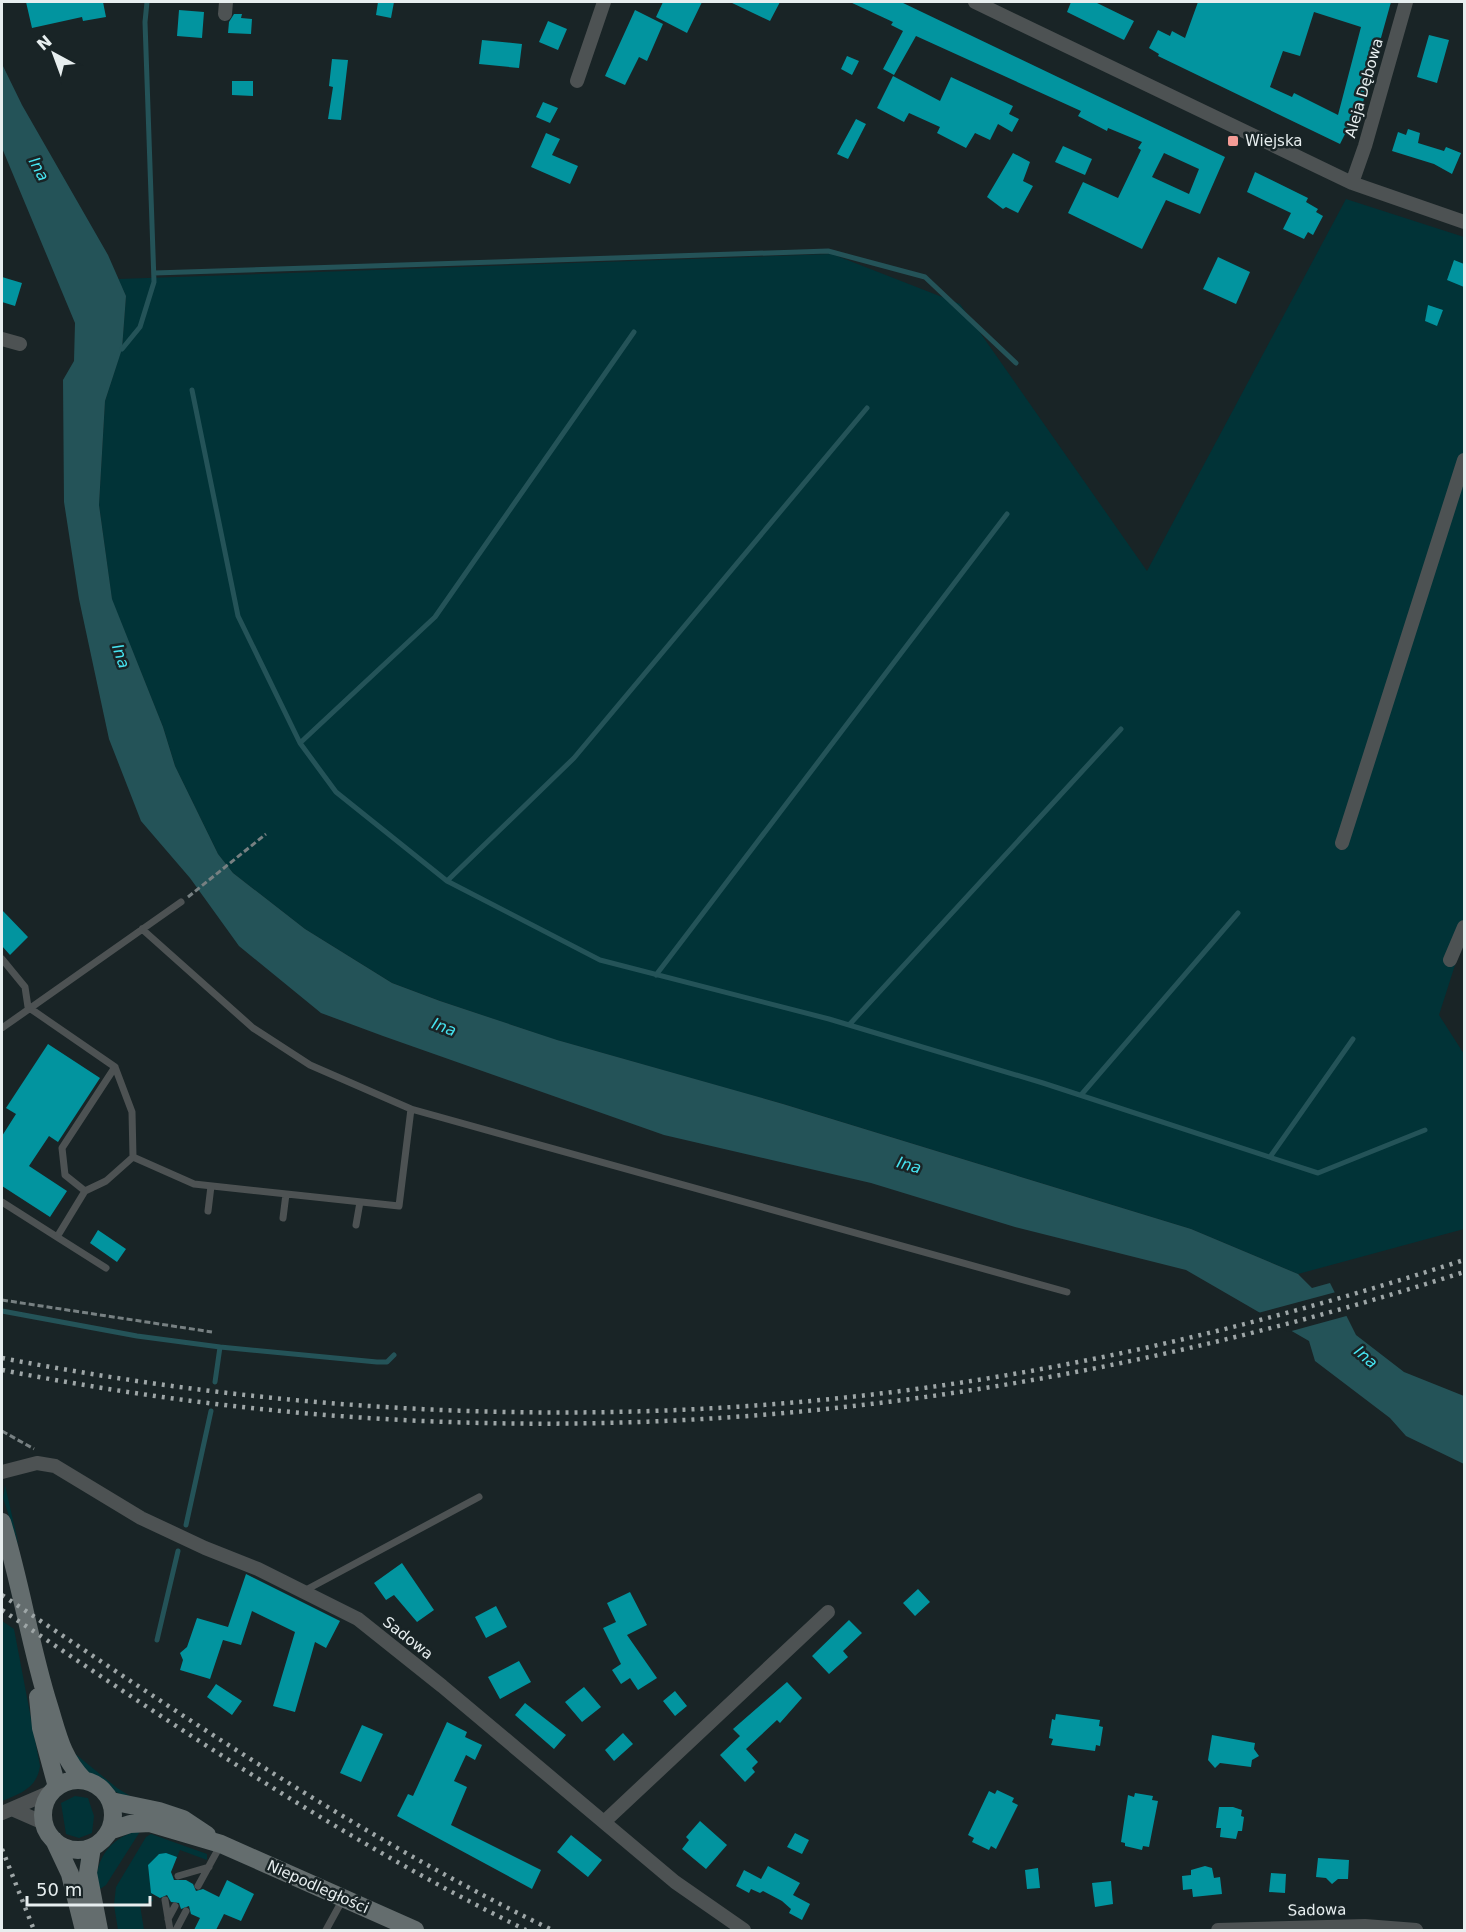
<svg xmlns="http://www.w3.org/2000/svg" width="1466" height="1932" viewBox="0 0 1466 1932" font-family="'DejaVu Sans',sans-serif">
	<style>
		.green { fill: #013337 }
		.forest { fill: #245358 }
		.pier { fill: #192426 }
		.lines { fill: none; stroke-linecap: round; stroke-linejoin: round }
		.stream { stroke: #245358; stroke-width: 5 }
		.building { fill: #02949f; fill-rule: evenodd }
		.path { stroke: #778082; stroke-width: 3; stroke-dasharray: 6 3; stroke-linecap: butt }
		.lane { stroke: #4d5253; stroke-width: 7 }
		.street { stroke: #4d5253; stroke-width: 14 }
		.secondary { stroke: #646d6e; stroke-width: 18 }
		.rail { stroke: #9ea6a7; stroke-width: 4.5; stroke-dasharray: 3 6; stroke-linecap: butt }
		.poi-dot { fill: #f59c96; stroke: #192426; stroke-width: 2 }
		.labels { text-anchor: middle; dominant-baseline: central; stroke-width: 5; stroke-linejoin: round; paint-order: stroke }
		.street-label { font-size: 15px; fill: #e7eeef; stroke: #192426 }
		.poi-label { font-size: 15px; fill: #e7eeef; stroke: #192426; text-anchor: start }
		.water-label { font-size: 16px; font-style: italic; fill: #46e3f0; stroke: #192426 }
	</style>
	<rect width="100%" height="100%" fill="#192426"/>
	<path class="green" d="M1346,199l118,38v700l-25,78 25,39v175l-166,45 -107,-45 -408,-125 -230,-65 -113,-38 -48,-18 -87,-54 -72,-56 -15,-19 -43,-88 -12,-39 -51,-127 -13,-95 6,-104 17,-53 4,-52 -8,-17 714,-25 128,50 187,267z
		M5,1485l14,61 -16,-48z
		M2,1621l12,8 26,137c-3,22 -20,28 -38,35z
		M73,1752l44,36 18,11c-22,-5 -52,-24 -62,-47z
		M75,1796l13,2 6,18 -2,17 -13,5 -13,-4 -5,-31z
		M141,1830l-35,55 -9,6c-4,-31 13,-54 44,-61z
		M151,1834l56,20v6l-27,-10 -3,7 -18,-3 -11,12 5,35 -13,4 4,25h-26l-4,-25 2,-18 30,-50z"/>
	<path class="forest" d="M2,64l20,41 86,150 18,41 -4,53 -17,52 -6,104 13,94 51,128 12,39 43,88 15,19 72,56 87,54 48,18 117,39 226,64 408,125 107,45 14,14 18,-5 26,52 48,37 60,24v68l-58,-28 -16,-18 -75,-57 -6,-20 -123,-71 -171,-43 -144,-44 -207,-48 -281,-99 -62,-23 -82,-67 -49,-68 -49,-57 -32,-82 -30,-140 -15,-97 -1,-122 11,-19 1,-38 -73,-175z"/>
	<path class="pier" d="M1336,1292l14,23 -62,17 -30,-19z"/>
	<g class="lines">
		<path class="stream" d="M154,273l674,-22 97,26 91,86
			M122,349l18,-22 14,-45 -9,-260 2,-20
			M192,390l46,226 62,127 36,49 111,89 153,79 229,59 214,64 275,90 107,-43
			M300,743l135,-126 199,-285
			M447,881l127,-123 293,-350
			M656,975l351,-461
			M849,1025l272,-296
			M1081,1095l157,-182
			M1270,1157l83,-118
			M2,1311l135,25 83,11 157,15h10l7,-7
			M215,1382l5,-35
			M186,1525l25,-114
			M157,1640l21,-89"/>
	</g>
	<path class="building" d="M26,2h77l3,15 -23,4 -1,-4 -50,11z
		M378,2h16l-3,16 -15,-3z
		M663,2h39l-15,31 -31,-16z
		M730,2h50l-10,19z
		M850,2h51l324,155 -25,57 -34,-14 -24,49 -74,-36 15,-31 35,16 23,-48 -3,-2 4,-6 -34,-14 -1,3 -29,-15 3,-5 -165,-75 -22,39 -11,-6 20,-38 -12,-6 2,-3zM1164,153l35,16 -10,25 -37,-17z
		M1071,2h24l39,19 -10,19 -57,-28z
		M1198,2h193l-31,111 -4,-1 -16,32 -182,-88 1,-2 -10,-6 9,-18 12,6 2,-5 13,7zM1314,12l47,15 -23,88 -44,-22 -2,4 -22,-10 13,-36 17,5z
		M179,10l25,2 -2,26 -25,-2z
		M635,10l28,14 -16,37 -8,-4 -14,28 -20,-9z
		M234,14h8l-1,4 11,1 -1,15 -23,-1 1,-11z
		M548,21l19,8 -9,21 -19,-8z
		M1429,35l20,5 -12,43 -20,-6z
		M482,40l40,4 -3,24 -40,-4z
		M847,56l12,5 -7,14 -11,-6z
		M332,59l16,1 -7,60 -13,-1 5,-32 -4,-1z
		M893,76l47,25 11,-24 62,29 -4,8 10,5 -7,13 -14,-8 -8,16 -15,-7 -9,15 -29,-15 3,-6 -31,-14 -5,9 -27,-14z
		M232,81h21v15l-21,-1z
		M543,102l15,6 -8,15 -14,-6z
		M856,119l10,5 -18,35 -11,-5z
		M1408,129l12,4 -2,10 26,8 2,-4 15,6 -9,21 -18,-10 -42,-13 6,-19 8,3z
		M546,133l14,6 -8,16 26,11 -8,18 -39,-17z
		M1063,146l29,13 -7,16 -30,-13z
		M1013,153l17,9 -7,19 10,5 -15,27 -12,-6 -3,2 -16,-12z
		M1255,172l53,26 -2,4 12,7 -2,3 7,4 -10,19 -5,-3 -4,7 -21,-10 8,-16 -44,-21z
		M1218,257l32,15 -14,32 -33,-15z
		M1454,260l10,4v23l-17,-7z
		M2,277l20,6 -7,23 -13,-4z
		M1428,305l15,5 -6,16 -12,-5z
		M2,910l26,27 -18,18 -8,-9z
		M48,1044l52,34 -42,64 -9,-6 -20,30 38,25 -17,26 -48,-31v-50l14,-22 -10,-6z
		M98,1230l28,19 -9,13 -27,-19z
		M402,1563l32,47 -17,12 -23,-27 -8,5 -12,-17z
		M246,1574l94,47 -14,27 -11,-6 -20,70 -22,-6 22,-74 -43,-21 -11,34 -18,-5 -13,39 -30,-9 3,-10 -3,-7 7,-6 10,-29 31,9z
		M918,1589l12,13 -15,14 -12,-13z
		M630,1592l17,33 -20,10 30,43 -19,12 -8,-12 -9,6 -9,-14 9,-6 -18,-36 13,-6 -9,-19z
		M496,1606l11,21 -21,11 -11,-21z
		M849,1620l13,13 -19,18 5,6 -19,17 -17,-18z
		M519,1661l12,21 -31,17 -12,-22z
		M787,1682l15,16 -22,25 -3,-3 -31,29 12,13 -6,6 3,4 -10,10 -25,-27 20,-19 -7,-7z
		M216,1684l26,17 -10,14 -25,-18z
		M584,1687l17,20 -19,15 -17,-20z
		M675,1691l12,15 -12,10 -12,-15z
		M525,1703l41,32 -12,14 -39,-34z
		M1056,1714l44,6 -1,6 4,1 -3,19 -4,-1 -1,6 -44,-6 2,-6 -4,-1 3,-19 3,1z
		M447,1722l20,10 -2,5 17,8 -7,15 -9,-5 -12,26 13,6 -16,38 90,45 -9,19 -135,-73 11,-22 5,2z
		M362,1725l21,9 -22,48 -21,-9z
		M623,1733l10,11 -19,17 -9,-11z
		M1212,1735l43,8 -1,6 5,7 -7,4 -1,7 -31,-4 -5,5 -7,-8z
		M997,1790l17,8 -2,4 6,3 -22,44 -5,-3 -2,4 -17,-8 2,-4 -6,-3 21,-44 6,3z
		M1135,1793l18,3 -1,4 6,1 -9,46 -6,-1 -1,4 -17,-4v-3l-4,-1 7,-47 6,2z
		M1219,1807h14l9,3 -1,6 3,1 -2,14h-4l-2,8 -16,-2 1,-9h-5z
		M700,1821l27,24 -21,24 -24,-20 7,-9 -3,-3z
		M795,1833l14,7 -7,14 -15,-7z
		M571,1835l31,25 -14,17 -31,-25z
		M166,1853l11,4 -6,15 3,8h12l7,4 3,7 7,-2 16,8 8,-17 27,14 -13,27 -17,-7 -8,16h-22l6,-12 -9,-4 -2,-8 -8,3 -2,-6 -8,-1 -4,-7 -7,3 -9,-5 -3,-28 11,-11z
		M1318,1858l31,2 -1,19h-10l-6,5 -6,-6 -10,-1z
		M768,1866l32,17 -7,12 17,9 -8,16 -13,-7 2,-4 -9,-8 -19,-10 -3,2 -9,-4 -2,4 -13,-7 8,-16 17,9z
		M1205,1866l7,2 2,10 6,-1 2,17 -29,3 -1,-8 -9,1 -1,-14 9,-1v-5z
		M1038,1868l2,20 -13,1 -2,-19z
		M1271,1873l15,1 -1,19 -16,-1z
		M1111,1881l2,23 -18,3 -3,-24z"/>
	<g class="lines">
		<path class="path" d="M188,897l78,-63
			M2,1300l210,32
			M2,1431l32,18"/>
		<path class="lane" d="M2,959l23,28 3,20 87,60 17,45 1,45 -27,24 -21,10 -28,46 -55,-35
			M2,1028l179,-126
			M411,1109l656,183
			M133,1157l61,27 205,22 12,-97 -101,-44 -57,-37 -111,-99
			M85,1191l-20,-16 -3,-27 53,-81
			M208,1211l3,-25
			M283,1218l3,-24
			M356,1225l4,-23
			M57,1237l49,31
			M304,1591l175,-94
			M178,1876l31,-9
			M198,1886l22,-40
			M165,1900l5,30
			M168,1919l7,-13
			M176,1930l10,-19
			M326,1930l17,-31"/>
		<path class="street" d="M975,2l377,181 112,39
			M225,14l1,-12
			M577,81l27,-79
			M1352,183l13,-37 41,-144
			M2,339l18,5
			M1342,843l122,-383
			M1450,960l14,-33
			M2,1472l35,-9 18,3 86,52 64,30 53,21 100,50 84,67 233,196 69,48
			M12,1809l32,14
			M2,1813l51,-22
			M604,1822l224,-210
			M1218,1930l147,-4 51,4"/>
		<path class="secondary" d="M2,1522c19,61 28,124 47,184 9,29 13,52 35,74
			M38,1697l3,31 16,59
			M43 1815a35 35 0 1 1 70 0a35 35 0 1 1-70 0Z
			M111,1801l48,10 24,8 24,16
			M109,1831l21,-7 20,-1 71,21 194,86
			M54,1840l16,34 14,56
			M92,1847l-4,26 11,57"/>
		<path class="rail" d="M2,1358c352,68 713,75 1066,6 134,-26 266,-62 396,-104
			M2,1370c502,99 976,58 1462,-98
			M2,1595c179,120 356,241 550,335
			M2,1610c170,114 340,230 524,320
			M2,1849l32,81"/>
	</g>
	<rect class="poi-dot" x="1227" y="135" width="12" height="12" rx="3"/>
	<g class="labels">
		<g class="street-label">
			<text transform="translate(1364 88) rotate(-74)">Aleja Dębowa</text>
			<text transform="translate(408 1638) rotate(38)">Sadowa</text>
			<text transform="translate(318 1887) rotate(24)">Niepodległości</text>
			<text transform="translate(1317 1910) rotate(-1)">Sadowa</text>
		</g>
		<g class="poi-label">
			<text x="1245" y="141">Wiejska</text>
		</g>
		<g class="water-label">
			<text transform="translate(39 169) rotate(62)">Ina</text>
			<text transform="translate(121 656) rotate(71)">Ina</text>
			<text transform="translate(444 1027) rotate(21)">Ina</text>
			<text transform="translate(909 1165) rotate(16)">Ina</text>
			<text transform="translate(1366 1357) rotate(41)">Ina</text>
		</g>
	</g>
	<rect width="1466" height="1932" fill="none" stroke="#e7eeef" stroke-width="6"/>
	<g transform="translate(54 54) rotate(319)" stroke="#192426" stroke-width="4.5" paint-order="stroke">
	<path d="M0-4.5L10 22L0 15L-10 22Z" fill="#e7eeef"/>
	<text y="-9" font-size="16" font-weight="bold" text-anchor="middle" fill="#e7eeef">N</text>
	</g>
	<path d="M27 1896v9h123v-9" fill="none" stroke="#e7eeef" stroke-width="3"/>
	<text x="36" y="1896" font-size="18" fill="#e7eeef" stroke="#192426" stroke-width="4.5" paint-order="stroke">50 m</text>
</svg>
